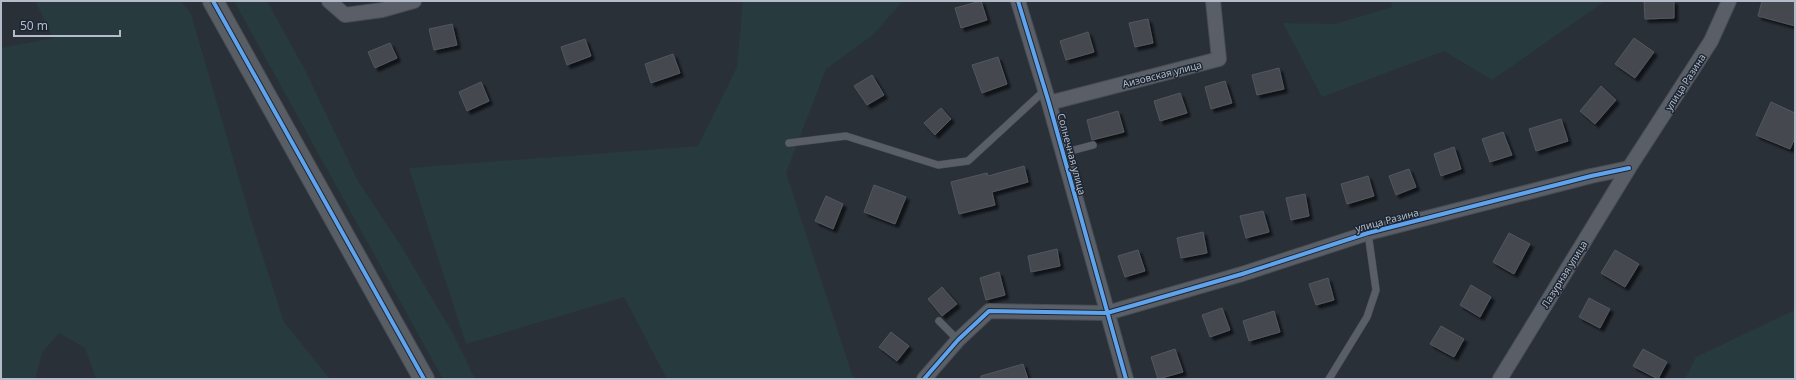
<svg xmlns="http://www.w3.org/2000/svg" width="1796" height="380" viewBox="0 0 1796 380" font-family="'Noto Sans',sans-serif">
	<style>
		.green { fill: #273a3e }
		.building { fill: #444950; stroke: #52575f; filter: url(#shadow) }
		.lines { fill: none; stroke-linecap: round; stroke-linejoin: round }
		.lane-casing { stroke: #484c53; stroke-width: 8 }
		.street-casing { stroke: #484c53; stroke-width: 16 }
		.secondary-casing { stroke: #484c53; stroke-width: 22 }
		.lane { stroke: #5a5e66; stroke-width: 7 }
		.street { stroke: #5a5e66; stroke-width: 14 }
		.secondary { stroke: #595d64; stroke-width: 20 }
		.cycleway-casing { stroke: #1d2633; stroke-width: 6 }
		.cycleway { stroke: #60a3ed; stroke-width: 4 }
		.labels { text-anchor: middle; dominant-baseline: central; stroke-width: 3; stroke-linejoin: round; paint-order: stroke }
		.street-label { font-size: 10px; fill: #b4bcc9; stroke: #1d2633 }
	</style>
	<defs>
		<filter id="shadow"><feDropShadow dx="3.5" dy="3.5" stdDeviation="1" flood-color="#0009"/></filter>
	</defs>
	<rect width="100%" height="100%" fill="#2a3038"/>
	<path class="green" d="M35,1h146l10,13 60,206 33,102 46,57h-234l-11,-31 -26,-15 -17,20 -7,26h-34v-331l52,-10z
		M234,1h33l38,69 53,111 45,68 49,83 23,47h-32z
		M743,1h160l-30,34 -47,34 -40,104 66,201 4,5h-189l-43,-82 -158,47 -57,-176 289,-22 39,-79z
		M1391,1h214l-113,79 -48,-29 -122,46 -39,-74 52,1 57,-17z
		M1795,310v69h-110l11,-22z"/>
	<path class="building" d="M981,1l6,19 -26,8 -6,-20z
		M1644,1h30v17l-29,1z
		M1762,1h33v25l-37,-10z
		M1148,19l5,24 -18,4 -6,-24z
		M452,24l5,21 -23,5 -5,-21z
		M1088,32l6,20 -28,8 -6,-19z
		M1634,38l20,14 -19,26 -20,-14z
		M585,39l6,17 -24,9 -6,-18z
		M390,43l7,15 -22,10 -7,-16z
		M673,54l7,19 -29,10 -6,-19z
		M998,57l9,27 -25,9 -10,-28z
		M1279,68l5,21 -27,6 -5,-20z
		M872,75l12,20 -17,10 -13,-19z
		M1225,81l7,22 -21,6 -6,-22z
		M481,82l8,19 -22,10 -8,-19z
		M1601,86l15,14 -21,24 -15,-13z
		M1180,93l7,20 -27,8 -6,-20z
		M1771,102l24,11v25l-5,11 -34,-14z
		M941,108l10,11 -16,16 -11,-12z
		M1118,111l6,21 -32,8 -5,-20z
		M1561,119l7,22 -32,10 -7,-22z
		M1503,132l9,23 -22,7 -8,-23z
		M1454,147l7,22 -20,7 -7,-22z
		M1024,166l4,16 -36,10 3,13 -36,9 -8,-32 36,-9 1,3z
		M1409,169l7,18 -20,8 -7,-19z
		M1368,176l6,20 -27,8 -6,-20z
		M874,185l32,12 -11,27 -31,-12z
		M1305,194l4,22 -18,4 -5,-22z
		M826,196l17,8 -10,25 -18,-8z
		M1263,211l6,21 -23,6 -6,-22z
		M1203,232l4,21 -26,5 -4,-20z
		M1509,233l21,11 -16,30 -21,-12z
		M1057,249l3,17 -29,6 -3,-16z
		M1138,250l7,21 -20,6 -7,-21z
		M1615,250l24,14 -14,23 -24,-14z
		M999,272l6,23 -19,5 -6,-22z
		M1328,278l6,22 -18,5 -7,-21z
		M1471,285l20,12 -11,20 -20,-12z
		M942,287l15,17 -15,12 -14,-17z
		M1589,298l21,11 -10,19 -21,-11z
		M1222,308l8,22 -20,7 -8,-22z
		M1274,311l6,21 -31,9 -6,-20z
		M1441,326l23,13 -10,18 -24,-13z
		M891,332l18,14 -12,15 -18,-14z
		M1175,349l8,23 -25,7 -7,-22z
		M1643,349l24,13 -9,17 -25,-13z
		M1023,364l5,15h-47v-3z"/>
	<g class="lines">
		<g class="lane-casing">
			<path id="lane" d="M789,143l57,-7 92,29 30,-4 77,-71
				M1063,153l30,-8
				M939,321l19,19
				M1329,379l38,-62 9,-27 -8,-57"/>
		</g>
		<g class="street-casing">
			<path id="street" d="M329,1l16,14 37,-5 32,-9
				M1018,1l31,102 77,276
				M1049,103l170,-44 -6,-58
				M924,379l34,-39 31,-29 118,2 135,-39 126,-41 223,-57 38,-8
				M1500,379l129,-211 82,-127 18,-40"/>
		</g>
		<g class="secondary-casing">
			<path id="secondary" d="M213,1l211,378"/>
		</g>
		<use href="#lane" class="lane"/>
		<use href="#street" class="street"/>
		<use href="#secondary" class="secondary"/>
		<g class="cycleway-casing">
			<path id="cycleway" d="M213,1l211,378
				M1018,1l31,102 77,276
				M924,379l34,-39 31,-29 118,2 135,-39 126,-41 223,-57 38,-8"/>
		</g>
		<use href="#cycleway" class="cycleway"/>
	</g>
	<g class="labels">
		<g class="street-label">
			<text transform="translate(1162 74) rotate(-14)">Аизовская улица</text>
			<text transform="translate(1685 82) rotate(-57)">улица Разина</text>
			<text transform="translate(1072 154) rotate(75)">Солнечная улица</text>
			<text transform="translate(1387 220) rotate(-15)">улица Разина</text>
			<text transform="translate(1564 274) rotate(-58)">Лазурная улица</text>
		</g>
	</g>
	<rect width="1796" height="380" fill="none" stroke="#b4bcc9" stroke-width="4"/>
	<path d="M14 30v6h106v-6" fill="none" stroke="#b4bcc9" stroke-width="2"/>
	<text x="20" y="30" font-size="12" fill="#b4bcc9" stroke="#1d2633" stroke-width="3" paint-order="stroke">50 m</text>
</svg>
